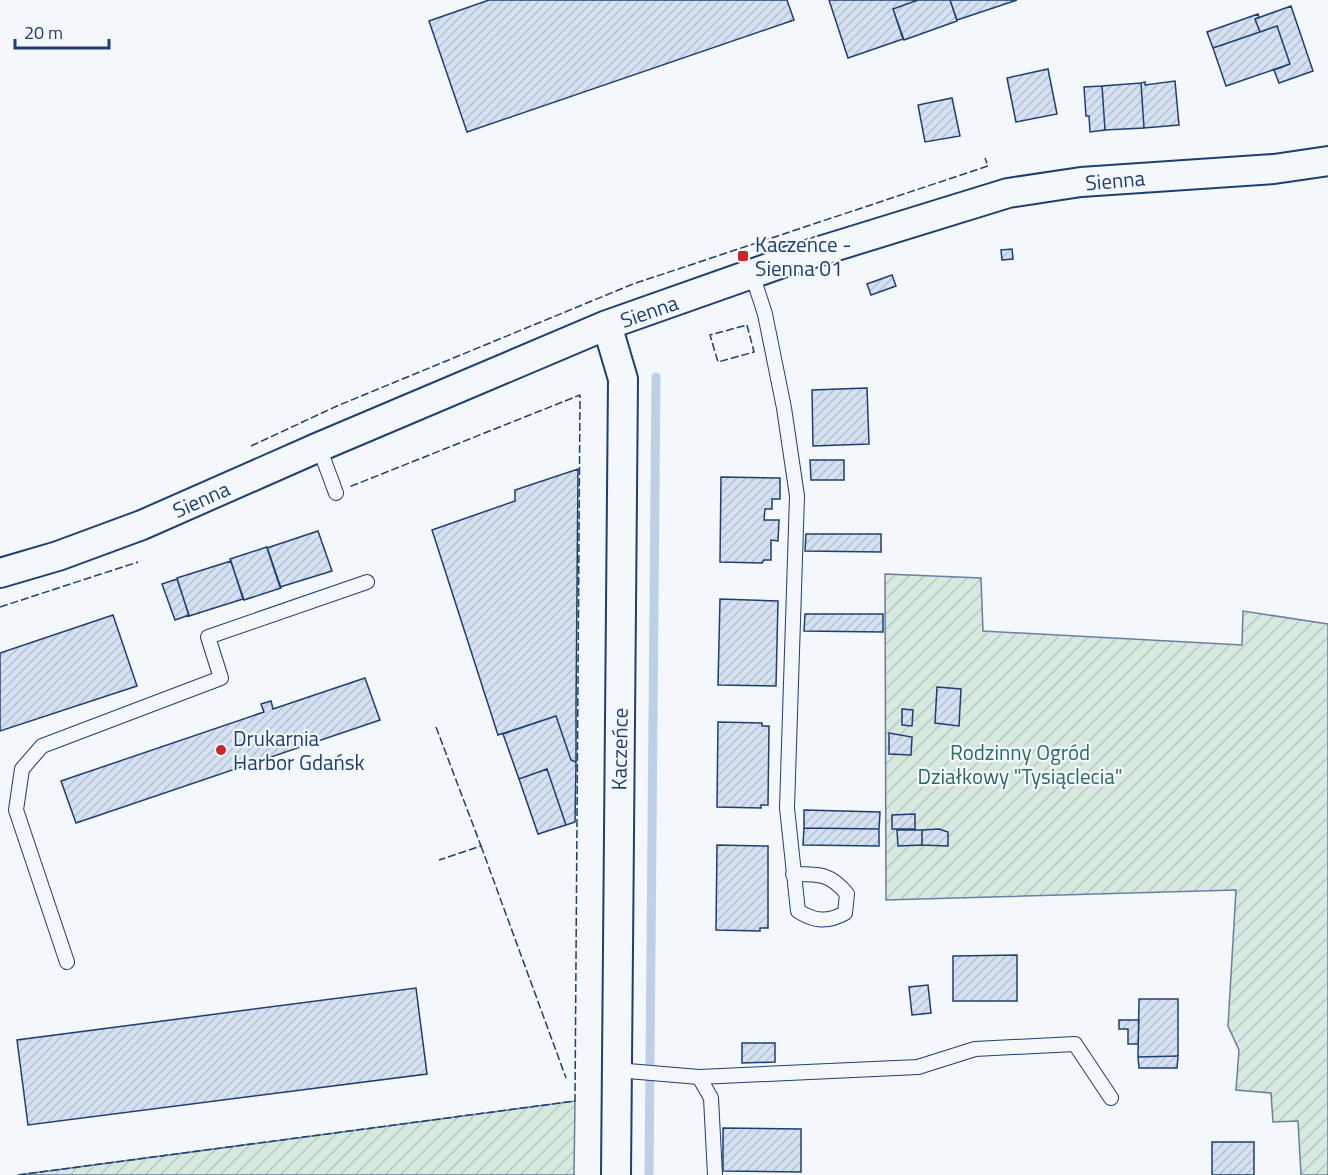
<svg xmlns="http://www.w3.org/2000/svg" width="1328" height="1175" viewBox="0 0 1328 1175" font-family="'Titillium Web',sans-serif">
	<style>
		.garden { fill: url(#garden-furrows); stroke: #687fa3; stroke-width: 1.5 }
		.lines { fill: none; stroke-linecap: round; stroke-linejoin: round }
		.stream { stroke: #bed0e5; stroke-width: 9 }
		.building { fill: url(#building-hatch); stroke: #1d3f73; stroke-width: 1.5 }
		.lane-casing { stroke: #1d3f73; stroke-width: 16 }
		.street-casing { stroke: #1d3f73; stroke-width: 32 }
		.lane { stroke: #f4f7fb; stroke-width: 14 }
		.street { stroke: #f4f7fb; stroke-width: 28 }
		.fence { stroke: #1d3f73; stroke-width: 1.5; stroke-dasharray: 8 3; stroke-linecap: butt }
		.poi-dot { fill: #c62828; stroke: #f4f7fb; stroke-width: 2 }
		.labels { text-anchor: middle; dominant-baseline: central; stroke-width: 4.5; stroke-linejoin: round; paint-order: stroke }
		.street-label { font-size: 21px; fill: #1d3f73; stroke: #f4f7fb }
		.poi-label { font-size: 21px; fill: #1d3f73; stroke: #f4f7fb; text-anchor: start }
		.park-label { font-size: 21px; fill: #2c6c60; stroke: #f4f7fb }
	</style>
	<defs>
		<pattern id="garden-furrows" width="10" height="10" patternUnits="userSpaceOnUse" patternTransform="scale(1.5)"><rect width="10" height="10" fill="#d7e8df"/><path d="M-1 1l2-2M0 10L10 0M9 11l2-2" fill="none" stroke="#b8c8c3"/></pattern>
		<pattern id="building-hatch" width="6" height="6" patternUnits="userSpaceOnUse" patternTransform="scale(1.5)"><rect width="6" height="6" fill="#d5e0f0"/><path d="M-1 1l2-2M0 6l6-6M5 7l2-2" fill="none" stroke="#b6c1d1"/></pattern>
	</defs>
	<rect width="100%" height="100%" fill="#f4f7fb"/>
	<path class="garden" d="M885,574l96,4 2,53 259,14 1,-34 85,13v551h-27l-3,-54 -25,1 -2,-29 -35,-3 3,-40 -11,-24 8,-136 -350,10z
		M575,1101l-1,74h-556z"/>
	<g class="lines">
		<path class="stream" d="M649,1175l7,-798"/>
	</g>
	<path class="building" d="M489,0h298l7,20 -327,112 -38,-111z
		M829,0h89l-25,9 10,30 -55,19z
		M918,0h32l7,21 -53,19 -11,-31z
		M950,0h67l-60,20z
		M1291,6l22,65 -34,12 -5,-13 16,-6 -13,-38 -17,6 -5,-13z
		M1258,14l1,3 -4,2 5,13 -47,16 -6,-16z
		M1277,26l13,38 -64,22 -13,-38z
		M1048,69l9,45 -41,8 -9,-44z
		M1175,81l4,44 -35,3 -3,-45 4,-1v3z
		M1141,83l3,45 -39,2 -3,-44z
		M1102,86l3,44 -15,2 -1,-16h-3l-2,-29z
		M952,98l8,38 -35,6 -7,-37z
		M1012,249l1,10 -11,1 -1,-10z
		M892,275l4,11 -25,9 -4,-11z
		M867,388l2,56 -56,2 -1,-56z
		M810,460h34v20h-33z
		M578,469l-2,240v53l-5,-2 -15,-44 -58,19 -66,-205 83,-29v-11z
		M721,477l59,1v21h-8v10h-7l-1,11h15l-1,21 -7,-1v20h-7l-2,3 -42,-1z
		M318,531l14,40 -52,16 -13,-39z
		M806,534h75v18l-76,-1z
		M267,547l14,41 -37,12 -14,-41z
		M231,561l12,38 -54,17 -12,-38z
		M177,579l12,36 -14,5 -13,-36z
		M720,599l58,2 -2,85 -58,-1z
		M805,614h78v18l-79,-1z
		M113,615l24,71 -137,45v-78z
		M365,678l15,42 -304,103 -15,-42 203,-69 -3,-8 10,-3 2,8z
		M937,687l24,2 -2,37 -24,-3z
		M902,709l11,1 -1,16 -10,-1z
		M556,716l15,44 5,2 -1,60 -9,3 -19,-56 -28,10 -16,-45z
		M718,722l44,1v3h7l-1,79h-7v3l-44,-1z
		M889,733l23,4 -1,18 -22,-1z
		M547,769l19,56 -28,9 -19,-55z
		M804,810l76,2 -1,17 -75,-1z
		M915,814v15h-23v-14z
		M804,828l75,1v17l-76,-1z
		M939,829l9,3v14l-26,-1v-15z
		M897,830h25v15l-24,1z
		M717,845l51,1v82h-8v3l-44,-1z
		M1017,955v46h-64v-45z
		M928,985l3,28 -19,2 -3,-28z
		M416,988l11,86 -399,51 -11,-85z
		M1139,999h39v57l-40,1z
		M1119,1020h20l-1,24h-10v-15h-9z
		M742,1043h33v19l-33,1z
		M1178,1056l-1,12h-38l-1,-11z
		M723,1128l78,1v43l-78,-1z
		M1212,1142h42v33h-42z"/>
	<g class="lines">
		<g class="lane-casing">
			<path id="lane" d="M752,274l13,40 19,94 13,88 -10,312 11,103c16,10 29,12 47,2l2,-19c-17,-21 -29,-20 -54,-20
				M319,447l17,46
				M67,962l-51,-152 6,-41 20,-23 179,-68 -13,-41 159,-55
				M616,1070l83,7 12,21 4,77
				M699,1077l219,-10 57,-18 100,-5 36,54"/>
		</g>
		<g class="street-casing">
			<path id="street" d="M607,325l16,54 -7,796
				M0,573l58,-17 84,-31 177,-78 288,-122 184,-65 217,-67 73,-11 193,-13 54,-8"/>
		</g>
		<use href="#lane" class="lane"/>
		<use href="#street" class="street"/>
		<path class="fence" d="M747,325l7,27 -36,10 -8,-27z
			M251,446l86,-40 296,-122 355,-118 -3,-8
			M0,607l138,-45
			M436,727l45,119 -42,14
			M481,846l85,232
			M18,1175l557,-74 5,-706 -231,92"/>
	</g>
	<g class="poi-dot">
		<rect x="737" y="250" width="12" height="12" rx="3"/>
		<circle cx="221" cy="750" r="6"/>
	</g>
	<g class="labels">
		<g class="street-label">
			<text transform="translate(1115 180) rotate(-5)">Sienna</text>
			<text transform="translate(649 311) rotate(-19)">Sienna</text>
			<text transform="translate(201 499) rotate(-24)">Sienna</text>
			<text transform="translate(619 749) rotate(-89)">Kaczeńce</text>
		</g>
		<g class="poi-label">
			<text x="755" y="244">Kaczeńce -<tspan x="755" dy="24">Sienna 01</tspan></text>
			<text x="233" y="738">Drukarnia<tspan x="233" dy="24">Harbor Gdańsk</tspan></text>
		</g>
		<g class="park-label">
			<text x="1020" y="752">Rodzinny Ogród<tspan x="1020" dy="24">Działkowy "Tysiąclecia"</tspan></text>
		</g>
	</g>
	<path d="M15 39v9h94v-9" fill="none" stroke="#1d3f73" stroke-width="3"/>
	<text x="24" y="39" font-size="18" fill="#1d3f73" stroke="#f4f7fb" stroke-width="4.5" paint-order="stroke">20 m</text>
</svg>
